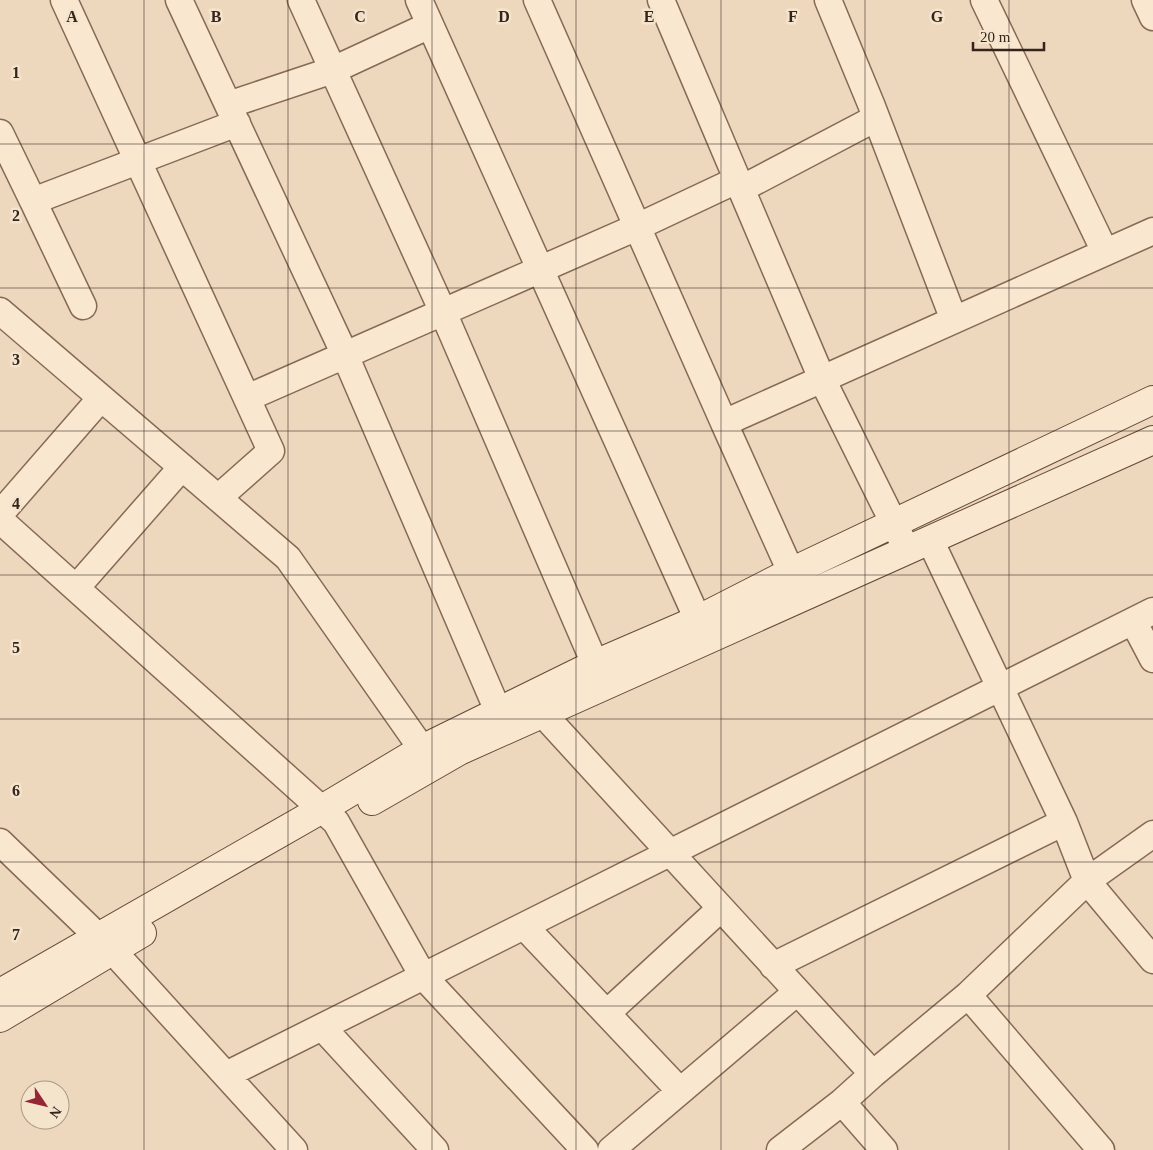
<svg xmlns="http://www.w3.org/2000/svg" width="1153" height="1150" viewBox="0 0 1153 1150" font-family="'Times New Roman',serif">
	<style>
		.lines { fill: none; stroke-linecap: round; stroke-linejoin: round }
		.street-casing { stroke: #866956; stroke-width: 29 }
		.secondary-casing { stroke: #674a3a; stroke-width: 30 }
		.street { stroke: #f9e7d0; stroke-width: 26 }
		.secondary { stroke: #f9e7d0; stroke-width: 28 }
		.grid { fill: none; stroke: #35241b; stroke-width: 1; stroke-opacity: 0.55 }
		.grid-label { font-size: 16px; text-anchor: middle; font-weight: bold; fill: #35241b; stroke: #f5e4cc; stroke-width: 5; stroke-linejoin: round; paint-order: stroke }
	</style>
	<rect width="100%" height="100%" fill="#eed8bd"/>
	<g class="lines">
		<g class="street-casing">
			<path id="street" d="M64,0l207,451 -53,47
				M179,0l166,355 153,356
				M301,0l142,312 152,352
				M419,0l288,640
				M537,0l187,423
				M661,0l161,379 85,171
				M828,0l43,104 83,216
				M984,0l121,252
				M1145,0l8,17
				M228,105l105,-35 97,-45
				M0,133l33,68 204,-78
				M741,189l135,-71
				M33,201l50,105
				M0,311l288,247 134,191
				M247,398l390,-171 100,-47
				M0,514l101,-116
				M0,520l336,302 87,154 162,174
				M930,540l134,282 23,59 66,79
				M791,572l-67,-149 429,-192
				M76,588l106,-121
				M1133,621l20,38
				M543,714l330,360 -31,28 42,48
				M0,842l112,108 182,200
				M524,926l156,165
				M773,966l291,-144
				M968,995l133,155
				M607,1013l113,-104
				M322,1027l113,123
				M873,1074l95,-79 119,-114 66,-47
				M226,1075l927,-464
				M611,1150l186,-158
				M780,1150l62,-48"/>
		</g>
		<g class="secondary-casing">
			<path id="secondary" d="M372,801l87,-50 694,-311
				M0,993l322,-184 100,-60 173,-85 102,-44 94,-48 362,-172
				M0,1018l142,-85"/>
		</g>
		<use href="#street" class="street"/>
		<use href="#secondary" class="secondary"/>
	</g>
	<path class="grid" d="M144,0v1150M288,0v1150M432,0v1150M576,0v1150M721,0v1150M865,0v1150M1009,0v1150M0,144h1153M0,288h1153M0,431h1153M0,575h1153M0,719h1153M0,862h1153M0,1006h1153"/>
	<g class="grid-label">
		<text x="72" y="22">A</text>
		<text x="216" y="22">B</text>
		<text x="360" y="22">C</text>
		<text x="504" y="22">D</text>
		<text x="649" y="22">E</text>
		<text x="793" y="22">F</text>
		<text x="937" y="22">G</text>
		<text x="16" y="78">1</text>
		<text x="16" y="221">2</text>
		<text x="16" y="365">3</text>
		<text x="16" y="509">4</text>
		<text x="16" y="653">5</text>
		<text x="16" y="796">6</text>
		<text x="16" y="940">7</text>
	</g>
	<g transform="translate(45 1105) rotate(125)"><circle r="24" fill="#f5e4cc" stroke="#a89785"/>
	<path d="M0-4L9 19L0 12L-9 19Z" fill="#952636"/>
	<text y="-8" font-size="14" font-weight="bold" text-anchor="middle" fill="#35241b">N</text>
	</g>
	<path d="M973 42v8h71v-8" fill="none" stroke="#35241b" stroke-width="2.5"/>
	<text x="980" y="42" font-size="15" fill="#35241b" stroke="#f5e4cc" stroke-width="4" paint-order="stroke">20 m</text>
</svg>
